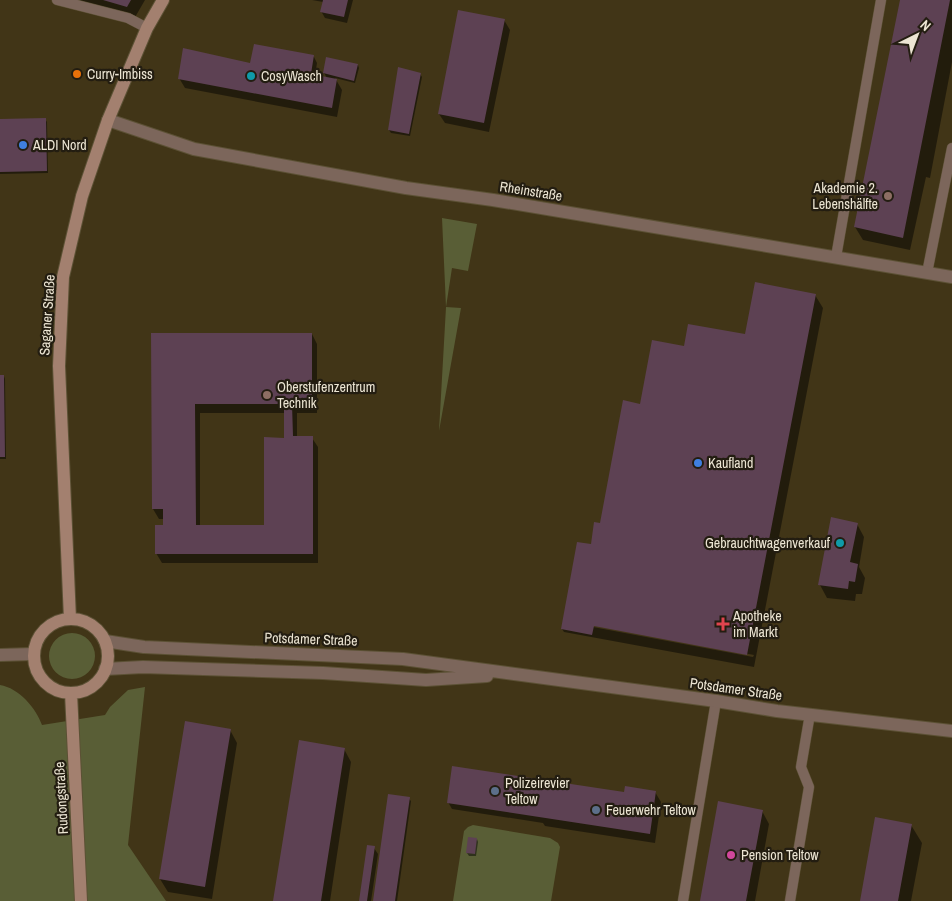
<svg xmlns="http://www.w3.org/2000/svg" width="952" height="901" viewBox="0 0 952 901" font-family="'Archivo Narrow',sans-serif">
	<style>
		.green { fill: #595e36 }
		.shadow { fill: #0007; fill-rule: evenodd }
		.building { fill: #5d4153; fill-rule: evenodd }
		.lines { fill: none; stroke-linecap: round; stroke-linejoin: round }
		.service-casing { stroke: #5c5135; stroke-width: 11 }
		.minor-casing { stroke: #5c5135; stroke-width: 14 }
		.tertiary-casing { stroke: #5c5135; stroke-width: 14 }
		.secondary-casing { stroke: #5c5135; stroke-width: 14 }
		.service { stroke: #7c665b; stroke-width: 10 }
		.minor { stroke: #7c665b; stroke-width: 12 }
		.tertiary { stroke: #7c665b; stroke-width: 12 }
		.secondary { stroke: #a3806f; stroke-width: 12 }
		.food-dot { fill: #e8710a; stroke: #231d11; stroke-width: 2 }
		.culture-dot { fill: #0f9aa8; stroke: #231d11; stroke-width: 2 }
		.shop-dot { fill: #3f7fe0; stroke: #231d11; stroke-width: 2 }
		.education-dot { fill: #8d6e63; stroke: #231d11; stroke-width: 2 }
		.health-dot { fill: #e0444e; stroke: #231d11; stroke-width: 2 }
		.service-dot { fill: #5c6f8a; stroke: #231d11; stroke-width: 2 }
		.hotel-dot { fill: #d1479c; stroke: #231d11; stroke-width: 2 }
		.labels { text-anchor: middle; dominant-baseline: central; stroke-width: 4.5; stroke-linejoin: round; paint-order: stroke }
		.poi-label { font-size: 14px; fill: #ece5d3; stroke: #231d11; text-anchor: start }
		.street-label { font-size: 14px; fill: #ece5d3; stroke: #231d11 }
	</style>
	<rect width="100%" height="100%" fill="#413517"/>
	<path class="green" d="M442,218l35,6 -9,47 -16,-3 -6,39 15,1 -22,123 7,-124z
		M49 656a23 23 0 1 1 46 0a23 23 0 1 1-46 0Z
		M0,685c19,3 36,23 42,40l63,-10 5,-8 18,-17 17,-3 -17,158 38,56h-166z
		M473,825l77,13 8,5 2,4 -9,54h-98l11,-70 4,-4z"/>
	<path class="shadow" d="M60,0h85l-11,19z
		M312,0h41l-6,23 -22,-5 -4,-7 2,-9z
		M901,0h51v62l-22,116 -4,-1 -16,73 -47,-10 -8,-13z
		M504,20l6,10 -21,102 -44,-9 -6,-9z
		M314,57l3,6 -2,13 12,2 -3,-5 34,-8 1,3 -4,15 -20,-5 7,12 -5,27 -152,-29 -6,-10 72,-15z
		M420,74l2,3 -12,59 -19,-3 -2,-3z
		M45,119l2,3 1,51 -48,1v-54z
		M815,295l8,13 -69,359 -190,-35 -2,-3 39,-104 40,-120 44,-58 61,-11zM593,625l161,30 -1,2 -160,-30z
		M153,334h159l5,10v69h-20v25h15l6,9v116h-156l-6,-10 9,-27v-7h-6l-6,-10zM200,413h85v26l-19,87h-66z
		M0,376h4l1,3 1,80h-6z
		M857,524l7,13 -5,30 6,11 -3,16h-6l-1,7 -28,-3 -7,-13z
		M230,730l7,13 -25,156 -44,-7 -8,-13z
		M344,749l7,13 -21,139h-55z
		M655,792l6,10 -6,41 -110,-17 -2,-3 -91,-14 -4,-7z
		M409,799l2,2 -14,100h-23z
		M762,811l7,13 -14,77h-54z
		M911,825l11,18 -11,58h-50z
		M477,839l1,3 -2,14h-7l-2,-3z
		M374,848l4,6 -7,47h-11z"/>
	<path class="building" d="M103,0h28l-4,7z
		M323,0h25l-4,17 -24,-5z
		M900,0h50l-47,238 -49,-11z
		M458,10l47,9 -21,104 -46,-9z
		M254,44l60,11 -3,19 26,5 -5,29 -154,-29 5,-31 67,15z
		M326,57l32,7 -4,17 -31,-8z
		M398,67l23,6 -12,61 -21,-4z
		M46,118l1,53 -47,1v-53z
		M755,282l61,12 -69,361 -153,-29 -2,9 -31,-6 16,-87 14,2 3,-22 6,1 23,-123 17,4 12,-64 32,6 4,-22 57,10z
		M151,333h161v71h-20l1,32h20v118h-158v-29h8v-16h-11zM195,404h89v34l-20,-1v88h-68z
		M0,375h4l1,82h-5z
		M831,517l27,6 -8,39 8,2 -3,18 -6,-1 -1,8 -30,-4z
		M185,721l46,8 -26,158 -46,-8z
		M299,740l46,8 -24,153h-48z
		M452,766l172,26 1,-6 31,5 -6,43 -203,-31z
		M388,794l22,3 -15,104h-22z
		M718,801l45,9 -17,91h-46z
		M875,817l37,7 -14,77h-38z
		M468,837l9,1 -2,16 -9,-1z
		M367,845l8,1 -8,55h-8z"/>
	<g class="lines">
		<g class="service-casing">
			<path id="service" d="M57,0l71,18 19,10
				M836,257l45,-257
				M927,273l25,-125
				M683,901l33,-200
				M790,901l19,-114 -8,-20 9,-53"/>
		</g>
		<g class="minor-casing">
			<path id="minor" d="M108,120l86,29 212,39 87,12 459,77"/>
		</g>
		<g class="tertiary-casing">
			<path id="tertiary" d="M105,641l39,6 259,12 313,42 61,10 175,20
				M0,655l33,-1
				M105,669l38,-2 180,6 103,7 61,-4"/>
		</g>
		<g class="secondary-casing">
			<path id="secondary" d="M34 656a37 37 0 1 1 74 0a37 37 0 1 1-74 0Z
				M70,619l-11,-253 4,-89 19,-81 26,-76 39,-92 16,-28
				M71,693l10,208"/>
		</g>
		<use href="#service" class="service"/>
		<use href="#minor" class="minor"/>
		<use href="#tertiary" class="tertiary"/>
		<use href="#secondary" class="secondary"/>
	</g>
	<circle class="food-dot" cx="77" cy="74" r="5"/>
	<g class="culture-dot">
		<circle cx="251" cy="76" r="5"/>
		<circle cx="840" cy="543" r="5"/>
	</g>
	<g class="shop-dot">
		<circle cx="23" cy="145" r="5"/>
		<circle cx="698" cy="463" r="5"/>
	</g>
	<g class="education-dot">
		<circle cx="888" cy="196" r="5"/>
		<circle cx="267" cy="395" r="5"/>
	</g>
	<path class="health-dot" d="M720.5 616.5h5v5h5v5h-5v5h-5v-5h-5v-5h5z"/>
	<g class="service-dot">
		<circle cx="495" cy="791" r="5"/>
		<circle cx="596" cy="810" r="5"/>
	</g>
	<circle class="hotel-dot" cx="731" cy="855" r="5"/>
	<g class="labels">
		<g class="poi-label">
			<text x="87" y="74">Curry-Imbiss</text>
			<text x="261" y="76">CosyWasch</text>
			<text x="33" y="145">ALDI Nord</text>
			<text x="878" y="188" text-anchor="end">Akademie 2.<tspan x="878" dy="16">Lebenshälfte</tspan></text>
			<text x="277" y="387">Oberstufenzentrum<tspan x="277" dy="16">Technik</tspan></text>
			<text x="708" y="463">Kaufland</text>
			<text x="830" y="543" text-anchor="end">Gebrauchtwagenverkauf</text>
			<text x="733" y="616">Apotheke<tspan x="733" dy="16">im Markt</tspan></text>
			<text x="505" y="783">Polizeirevier<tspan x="505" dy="16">Teltow</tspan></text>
			<text x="606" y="810">Feuerwehr Teltow</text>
			<text x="741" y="855">Pension Teltow</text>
		</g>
		<g class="street-label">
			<text transform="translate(531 191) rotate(9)">Rheinstraße</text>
			<text transform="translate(47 315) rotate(-86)">Saganer Straße</text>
			<text transform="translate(311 639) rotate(2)">Potsdamer Straße</text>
			<text transform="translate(736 689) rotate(8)">Potsdamer Straße</text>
			<text transform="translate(61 798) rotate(-93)">Rudongstraße</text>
		</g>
	</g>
	<g transform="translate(917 35) rotate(42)" stroke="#231d11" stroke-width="4" paint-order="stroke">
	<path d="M0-4L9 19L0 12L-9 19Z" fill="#ece5d3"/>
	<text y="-8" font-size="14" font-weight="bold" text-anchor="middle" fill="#ece5d3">N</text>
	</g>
</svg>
